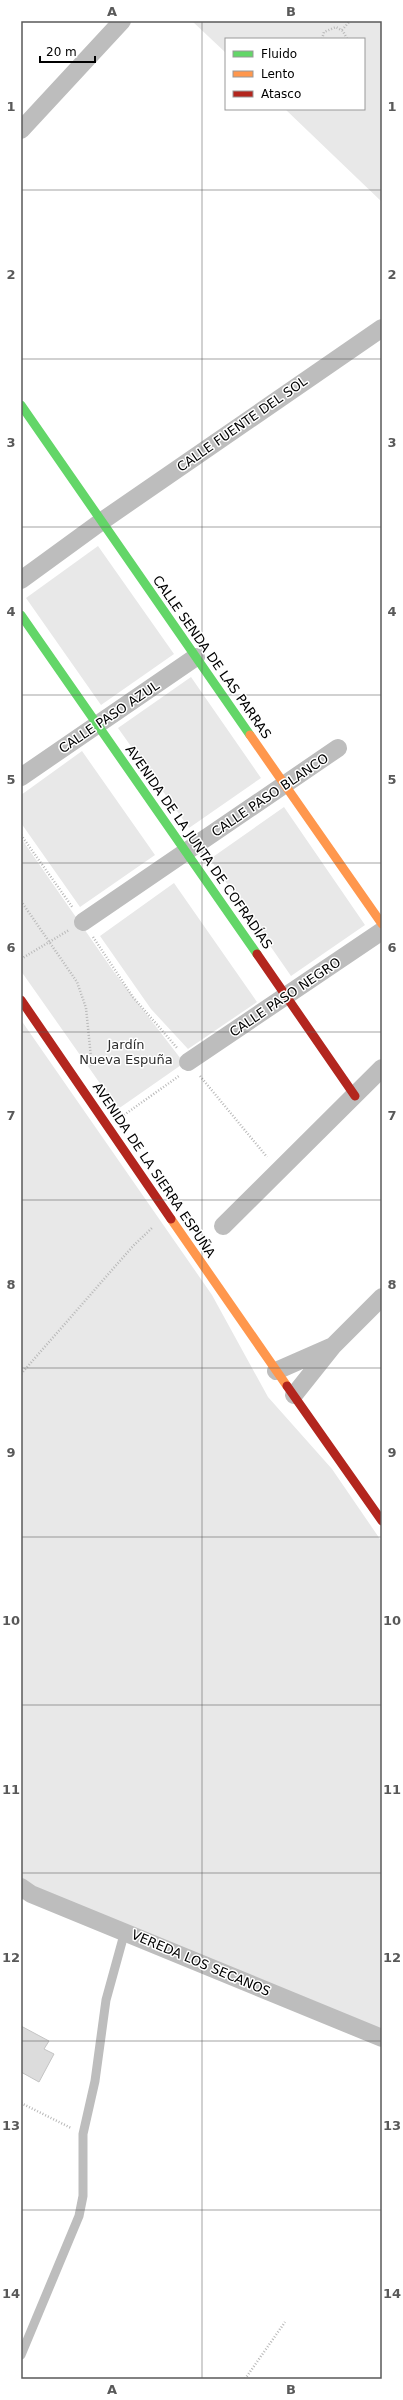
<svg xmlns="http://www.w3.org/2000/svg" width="403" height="2400" viewBox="0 0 403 2400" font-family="'DejaVu Sans',sans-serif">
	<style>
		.green { fill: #e8e8e8 }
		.building { fill: #dcdcdc; stroke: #c4c4c4 }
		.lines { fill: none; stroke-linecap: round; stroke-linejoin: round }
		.path { stroke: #b8b8b8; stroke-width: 2.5; stroke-dasharray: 1 2; stroke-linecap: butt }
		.lane { stroke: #bdbdbd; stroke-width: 9 }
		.street { stroke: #bdbdbd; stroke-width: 18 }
		.fast { stroke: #63d668; stroke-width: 9 }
		.slow { stroke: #ff974d; stroke-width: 9 }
		.jam { stroke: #b3261e; stroke-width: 9 }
		.grid { fill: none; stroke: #595959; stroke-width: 1; stroke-opacity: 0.55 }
		.labels { text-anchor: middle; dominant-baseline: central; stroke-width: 3; stroke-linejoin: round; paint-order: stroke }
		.street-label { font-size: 13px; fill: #000; stroke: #fff }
		.park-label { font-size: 13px; fill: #2d2d2d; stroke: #fff }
		.neatline { fill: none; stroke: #595959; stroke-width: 1.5 }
		.grid-label { font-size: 13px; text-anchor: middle; font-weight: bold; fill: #595959 }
	</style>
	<rect width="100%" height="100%" fill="#fff"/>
	<path class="green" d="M192,21h190v181l-97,-93h79v-70h-138v14z
		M98,546l76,108 -73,51 -75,-107z
		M191,677l70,101 -72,50 -71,-100z
		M82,751l73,104 -75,52 -59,-84v-28z
		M284,807l81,118 -74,51 -81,-117z
		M21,838l93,134 70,91 -66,46 -97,-138z
		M174,883l83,119 -69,47 -37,-40 -51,-73z
		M21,1020l191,275 56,102 64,72 50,73v489l-349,-144 -12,-9z"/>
	<path class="building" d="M21,2026l28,15 -5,8 10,5 -15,28 -18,-10z"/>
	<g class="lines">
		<path class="path" d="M342,30l8,-9
			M322,39l2,-7 12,-5 7,4 4,8
			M21,835l52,73
			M21,901l56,81 9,26 6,59
			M93,937l40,60 45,52
			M21,959l48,-29
			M200,1076l67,81
			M124,1115l55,-39
			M21,1374l112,-128 20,-19
			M21,2103l50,25
			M245,2379l40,-57"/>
		<path class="lane" d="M21,2355l58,-139 4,-20v-62l12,-53 11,-81 19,-69"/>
		<path class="street" d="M21,130l101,-109
			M21,580l81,-59 280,-193
			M21,777l175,-120
			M83,922l255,-174
			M188,1062l194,-131
			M223,1226l159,-158
			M333,1346l49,-49
			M276,1371l57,-25 -39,49
			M21,1887l10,7 351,144"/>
		<path class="fast" d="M21,405l229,330
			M21,615l236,339"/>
		<path class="slow" d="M250,735l132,189
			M171,1219l116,167"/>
		<path class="jam" d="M257,954l98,142
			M21,1000l150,219
			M287,1386l95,135"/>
	</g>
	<path class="grid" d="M202,21v2358M21,190h361M21,359h361M21,527h361M21,695h361M21,863h361M21,1032h361M21,1200h361M21,1368h361M21,1537h361M21,1705h361M21,1873h361M21,2041h361M21,2210h361"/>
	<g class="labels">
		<g class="street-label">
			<text transform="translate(242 424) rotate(-35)">CALLE FUENTE DEL SOL</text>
			<text transform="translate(212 657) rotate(55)">CALLE SENDA DE LAS PARRAS</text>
			<text transform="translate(109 717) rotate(-34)">CALLE PASO AZUL</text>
			<text transform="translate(270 795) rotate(-34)">CALLE PASO BLANCO</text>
			<text transform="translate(199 847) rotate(55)">AVENIDA DE LA JUNTA DE COFRADÍAS</text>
			<text transform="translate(285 997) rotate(-34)">CALLE PASO NEGRO</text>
			<text transform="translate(154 1170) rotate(56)">AVENIDA DE LA SIERRA ESPUÑA</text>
			<text transform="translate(201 1963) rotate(23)">VEREDA LOS SECANOS</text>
		</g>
		<g class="park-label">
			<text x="126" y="1044">Jardín<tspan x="126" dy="15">Nueva Espuña</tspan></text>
		</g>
	</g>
	<rect width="403" height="2400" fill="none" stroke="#ffffff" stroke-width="44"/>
	<rect x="225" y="38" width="140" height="72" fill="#ffffff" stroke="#999999"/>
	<rect x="233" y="51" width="20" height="6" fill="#63d668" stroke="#999999"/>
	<text x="261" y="58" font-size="12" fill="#000000">Fluido</text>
	<rect x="233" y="71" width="20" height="6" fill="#ff974d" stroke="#999999"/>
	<text x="261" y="78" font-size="12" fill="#000000">Lento</text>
	<rect x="233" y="91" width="20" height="6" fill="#b3261e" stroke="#999999"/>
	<text x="261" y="98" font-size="12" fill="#000000">Atasco</text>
	<path d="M40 56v6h55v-6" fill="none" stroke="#000000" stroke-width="2"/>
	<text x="46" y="56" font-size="12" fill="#000000" stroke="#ffffff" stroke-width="3" paint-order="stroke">20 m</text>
	<rect x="22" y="22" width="359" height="2356" class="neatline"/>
	<g class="grid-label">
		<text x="112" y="16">A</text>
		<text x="291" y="16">B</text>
		<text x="11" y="111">1</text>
		<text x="392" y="111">1</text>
		<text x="11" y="279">2</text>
		<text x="392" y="279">2</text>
		<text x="11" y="447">3</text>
		<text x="392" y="447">3</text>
		<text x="11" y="616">4</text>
		<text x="392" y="616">4</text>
		<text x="11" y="784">5</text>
		<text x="392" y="784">5</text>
		<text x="11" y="952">6</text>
		<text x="392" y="952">6</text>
		<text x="11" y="1120">7</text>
		<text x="392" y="1120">7</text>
		<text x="11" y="1289">8</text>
		<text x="392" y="1289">8</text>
		<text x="11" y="1457">9</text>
		<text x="392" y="1457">9</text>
		<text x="11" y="1625">10</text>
		<text x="392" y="1625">10</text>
		<text x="11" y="1794">11</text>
		<text x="392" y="1794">11</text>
		<text x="11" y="1962">12</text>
		<text x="392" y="1962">12</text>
		<text x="11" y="2130">13</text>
		<text x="392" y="2130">13</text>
		<text x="11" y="2298">14</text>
		<text x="392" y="2298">14</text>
		<text x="112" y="2394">A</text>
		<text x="291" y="2394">B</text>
	</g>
</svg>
